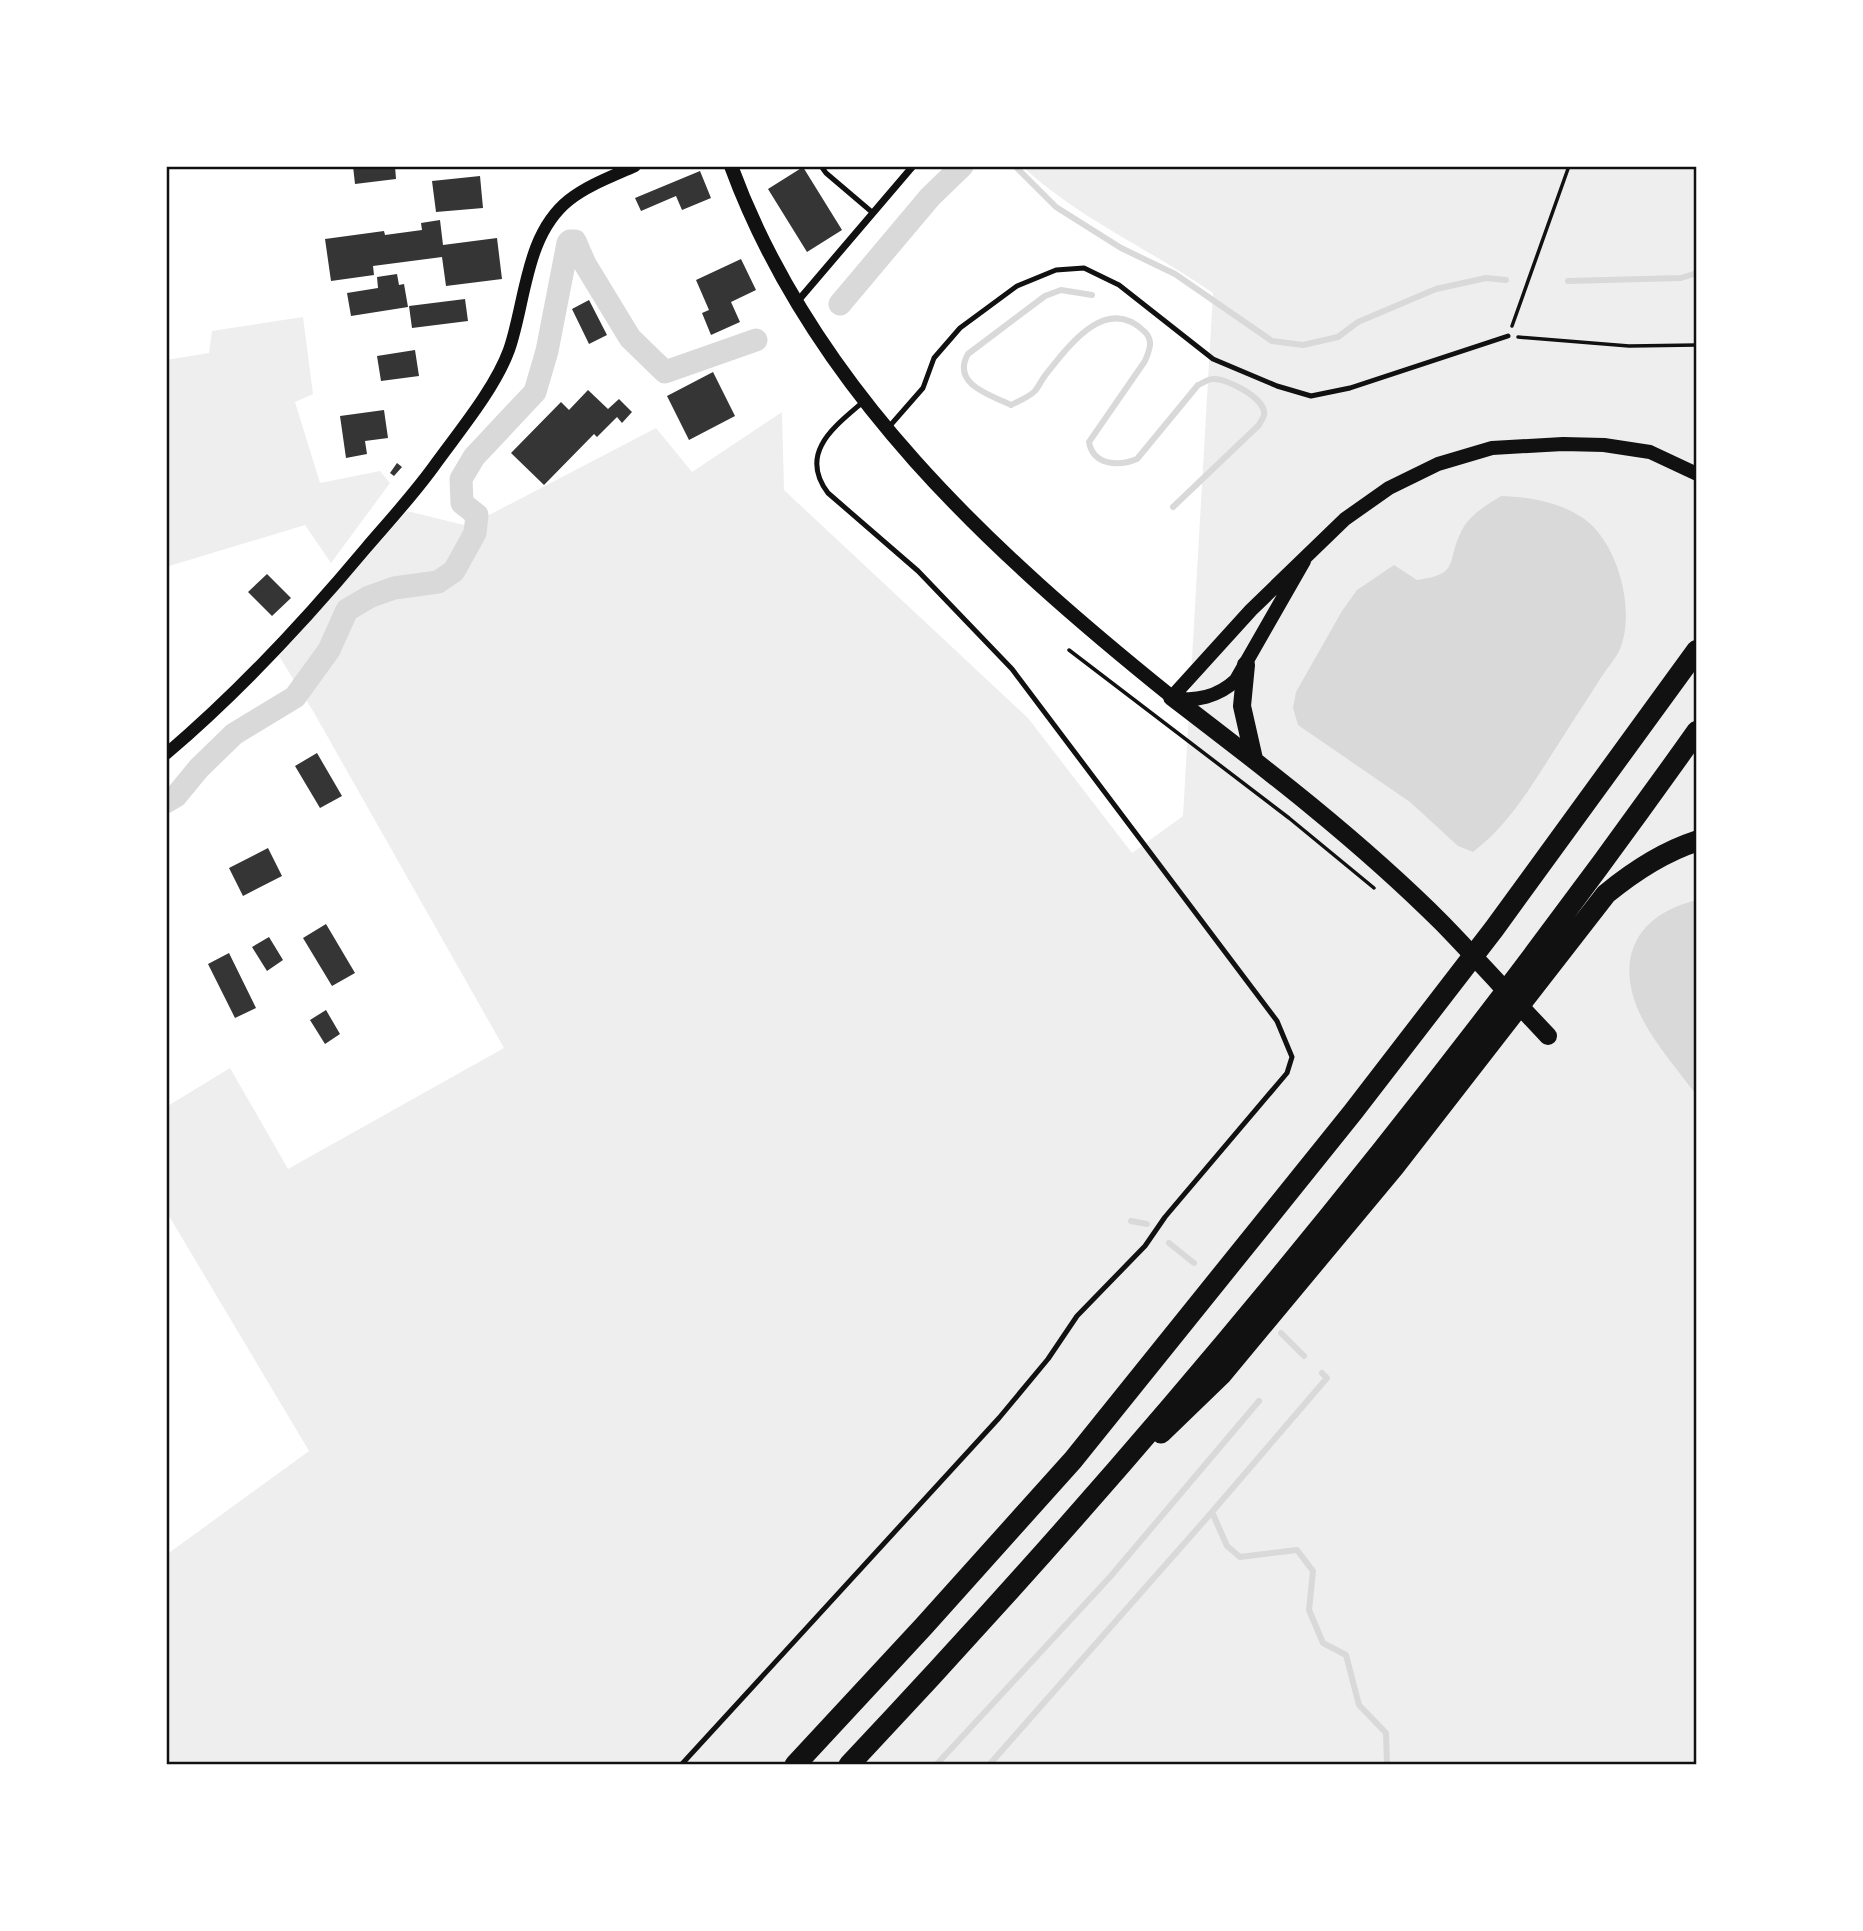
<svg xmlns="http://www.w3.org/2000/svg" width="1863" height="1931" viewBox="0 0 1863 1931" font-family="'Archivo Narrow',sans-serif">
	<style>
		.green { fill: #eee }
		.water { fill: #d9d9d9 }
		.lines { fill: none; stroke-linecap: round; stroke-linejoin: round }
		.stream { stroke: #d9d9d9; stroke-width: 6 }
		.canal { stroke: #d9d9d9; stroke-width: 23 }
		.building { fill: #353535 }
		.path { stroke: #111; stroke-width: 3.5 }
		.service { stroke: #111; stroke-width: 5 }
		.minor { stroke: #111; stroke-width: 7 }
		.tertiary { stroke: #111; stroke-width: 12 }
		.secondary { stroke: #111; stroke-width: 14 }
		.primary { stroke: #111; stroke-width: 18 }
		.motorway { stroke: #111; stroke-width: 21 }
		.neatline { fill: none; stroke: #111; stroke-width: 2.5 }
	</style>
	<rect width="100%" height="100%" fill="#fff"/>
	<path class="green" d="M1022,166h675v1599h-1531v-210l143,-104 -143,-240v-104l64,-39 58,101 216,-121 -191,-337 -34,-55 128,-145 61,15 188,-98 36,44 90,-60 2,78 244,228 104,135 51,-37 30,-523c-63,-44 -134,-74 -191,-127z
		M303,317l10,77 -18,8 25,81 60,-12 10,12 -59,80 -26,-38 -139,42v-207l43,-7 3,-22z"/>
	<path class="water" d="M1501,496c28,1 58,6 82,22 35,24 53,92 37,131 -4,9 -12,18 -18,27 -14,22 -29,45 -43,67 -26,40 -48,80 -86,109l-15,-6 -48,-44 -112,-77 -5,-17 3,-16 46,-81 15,-21 37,-25 23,15c44,-6 29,-18 44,-48 8,-17 24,-26 40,-36z
		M1697,900v196c-18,-25 -40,-49 -54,-76 -30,-57 -10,-105 54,-120z"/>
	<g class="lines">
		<path class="stream" d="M1015,166l41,41 65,41 54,26 97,67 31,4 35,-8 20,-15 78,-33 50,-11 20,2
			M1568,281l113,-3 16,-5
			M1092,295l-31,-5 -16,6 -77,58c-17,30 22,41 43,51 8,-4 18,-8 24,-14 4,-5 7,-12 12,-18 23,-29 60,-79 98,-41 9,9 4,19 0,29l-56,81c4,23 29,25 48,17l61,-74c5,-2 10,-6 15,-6 14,-1 54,20 51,36 -1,4 -4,7 -5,10l-86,82
			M1131,1221l16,3
			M1169,1243l25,20
			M1281,1333l23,23
			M1212,1512l115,-134 -5,-5
			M936,1765l174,-188 149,-176
			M989,1765l223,-253 15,34 13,11 57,-7 16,21 -4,39 14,33 23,12 13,50 27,28 1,32"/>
		<path class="canal" d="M840,304l90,-107 32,-31
			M166,802l10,-6 23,-28 35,-34 61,-37 34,-47 18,-40 22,-13 25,-9 44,-6 16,-11 21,-38 2,-18 -15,-12 -1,-24 13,-22 61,-65 12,-41 21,-108 2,-2h5l10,23 45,74 35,34 91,-32"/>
	</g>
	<path class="building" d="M353,166h42l1,13 -41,5z
		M803,167l39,63 -35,22 -39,-63z
		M700,171l11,27 -29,12 -6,-14 -35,15 -6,-13z
		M480,176l3,32 -47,4 -4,-31z
		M440,220l3,25 54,-7 5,41 -56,7 -4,-29 -69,9 1,9 -43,6 -6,-42 59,-8 1,4 37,-5 -1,-7z
		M741,259l15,31 -25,12 9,20 -29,13 -9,-22 7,-3 -13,-30z
		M397,274l2,11 5,-1 4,23 -57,9 -4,-23 31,-5 -1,-11z
		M465,299l3,22 -56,7 -3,-22z
		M589,300l18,35 -18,9 -17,-35z
		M415,350l4,26 -38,5 -4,-25z
		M713,372l22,44 -46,24 -22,-44z
		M588,390l20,19 11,-10 13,13 -10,11 -5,-6 -20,20 -3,-3 -50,51 -33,-32 50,-51 8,8z
		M384,410l4,28 -23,3 2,13 -21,4 -6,-42z
		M397,463l5,4 -8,9 -4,-3z
		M267,574l24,24 -19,18 -24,-24z
		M317,753l25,43 -22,12 -25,-42z
		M268,848l14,28 -39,20 -14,-28z
		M326,924l29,49 -23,13 -29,-48z
		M269,937l14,23 -16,11 -15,-24z
		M229,953l27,55 -21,10 -27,-54z
		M326,1010l14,24 -15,10 -15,-24z"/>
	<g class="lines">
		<path class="path" d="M1512,326l57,-160
			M1518,337l111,9 68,-1
			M1069,650l220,168 85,70"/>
		<path class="service" d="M821,166l5,7 47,40
			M888,428l35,-40 11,-30 26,-30 57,-42 39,-16 28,-2 35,17 94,74 64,27 34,10 39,-8 158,-52
			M681,1765l318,-347 49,-59 29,-43 68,-70 20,-29 122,-144 5,-16 -15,-36 -265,-352 -94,-98 -90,-78c-30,-40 6,-66 35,-91"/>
		<path class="minor" d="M797,302l116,-136"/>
		<path class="tertiary" d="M166,754c73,-62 139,-133 200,-206 24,-28 50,-56 71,-86 24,-33 58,-74 72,-112 17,-49 16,-115 60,-150 19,-15 44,-24 66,-34"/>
		<path class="secondary" d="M731,166c82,223 261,386 441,531 23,6 47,-1 64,-17l68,-119
			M1172,697l79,-87 94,-91 44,-31 49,-24 54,-16 71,-4 41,1 46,7 47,22"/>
		<path class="primary" d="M1246,665l-4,41 12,53
			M1172,697c93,71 187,143 270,226 36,37 70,75 106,113"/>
		<path class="motorway" d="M1161,1433l60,-58 173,-208 212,-273c28,-23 57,-42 91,-53
			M795,1765l129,-139 149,-166 280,-348 141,-183 203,-279
			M849,1765c306,-324 590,-670 848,-1034"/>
	</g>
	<rect width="1863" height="1931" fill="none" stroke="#ffffff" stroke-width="336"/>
	<rect x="168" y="168" width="1527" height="1595" class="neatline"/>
</svg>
